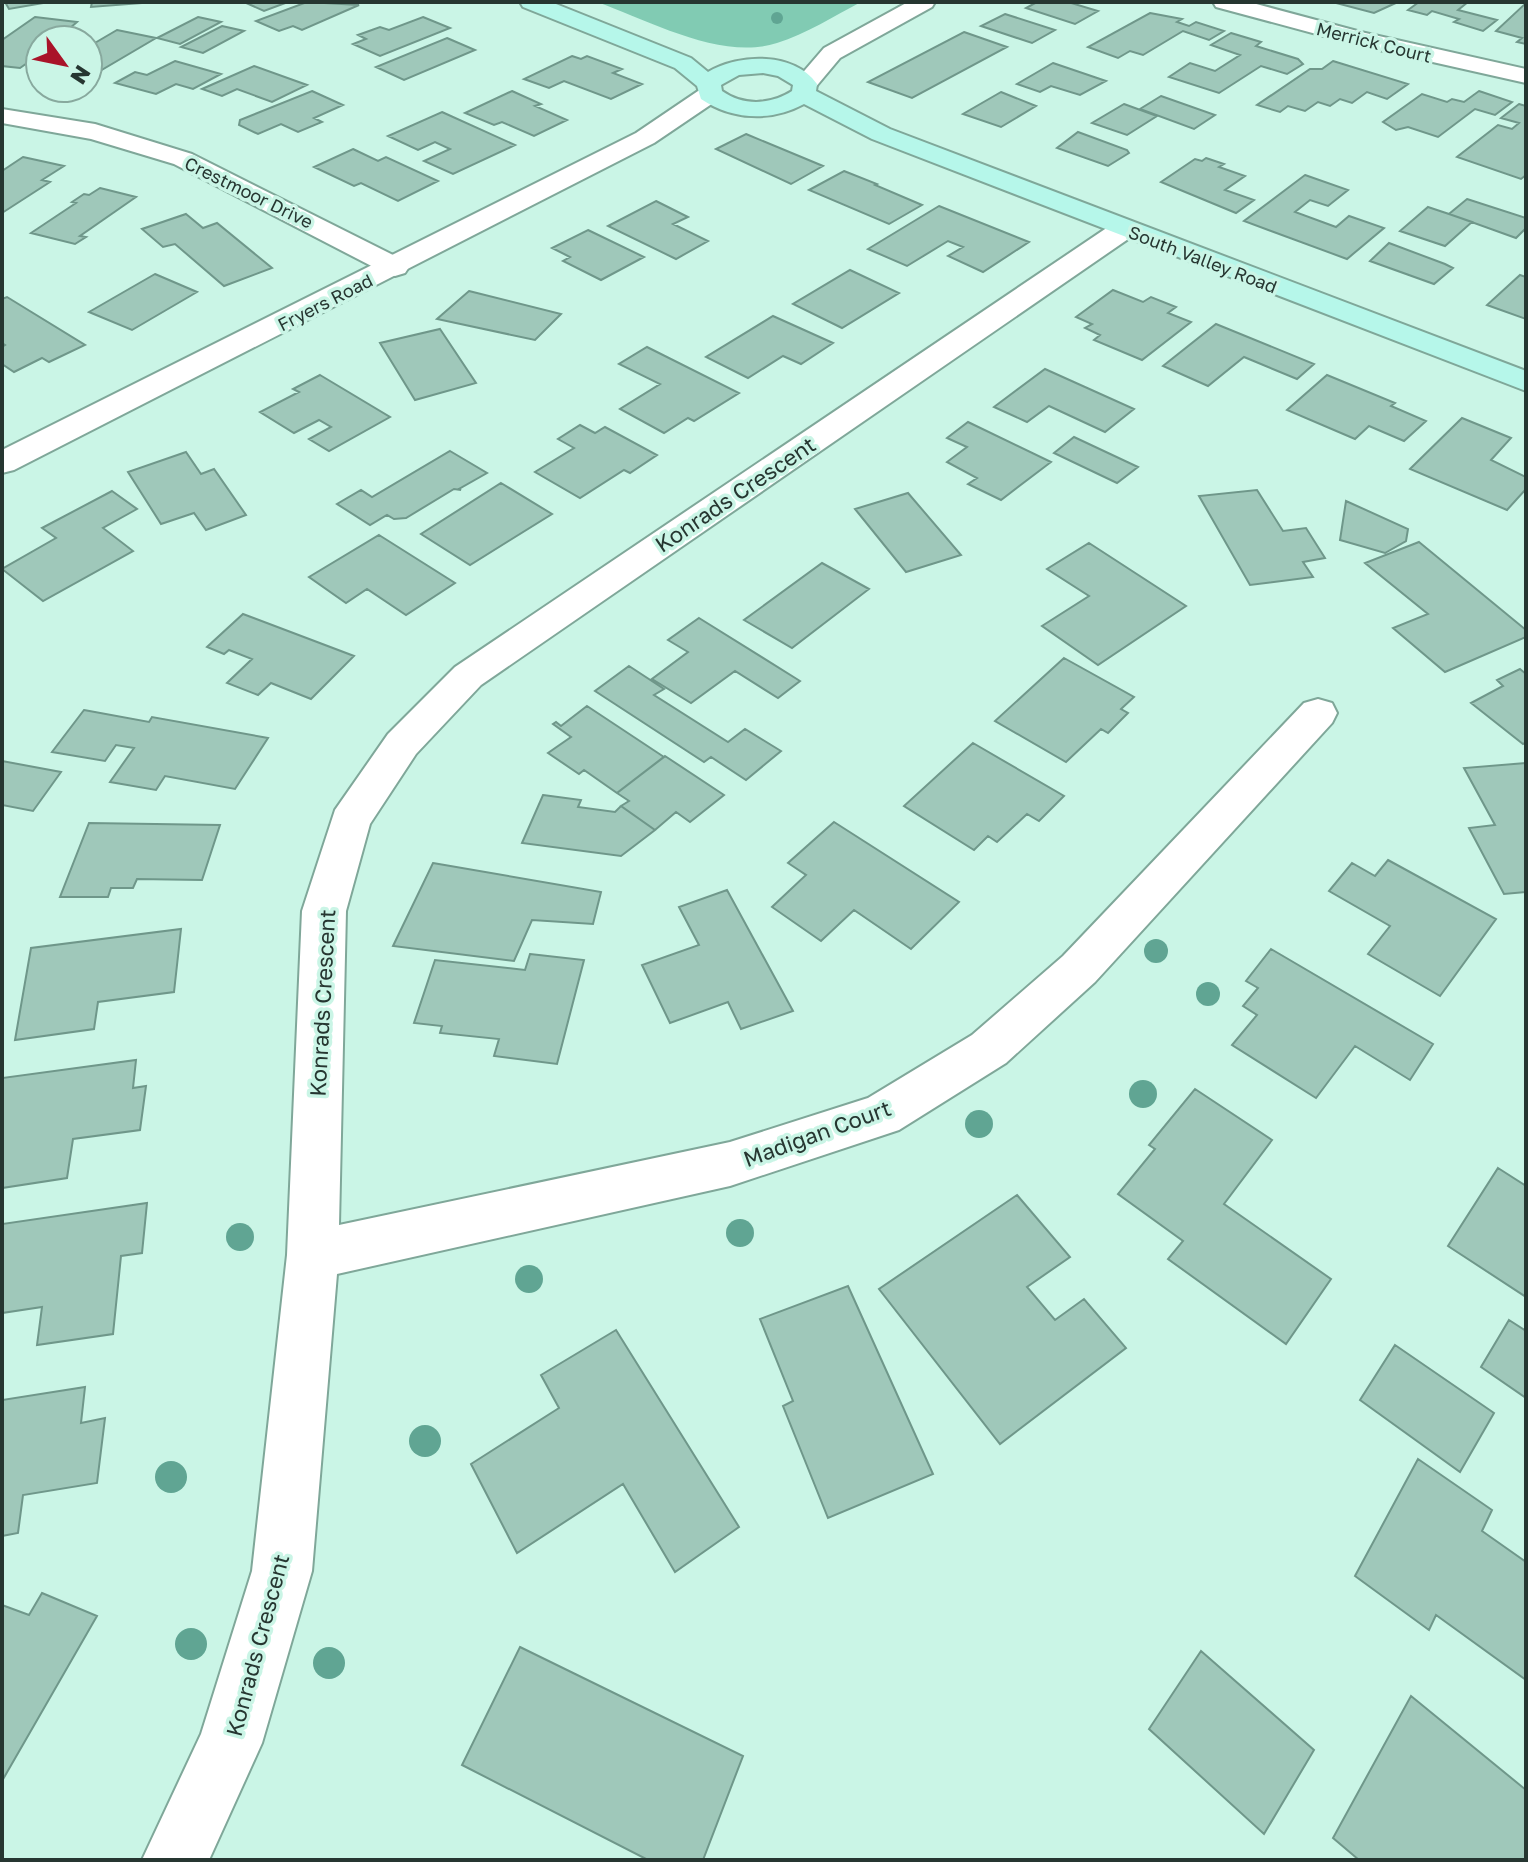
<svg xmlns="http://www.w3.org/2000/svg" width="1528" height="1862" viewBox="0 0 1528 1862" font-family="'Golos Text',sans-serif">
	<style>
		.green { fill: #81cbb3 }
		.building { fill: #9fc8ba; stroke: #6f978a; stroke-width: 2 }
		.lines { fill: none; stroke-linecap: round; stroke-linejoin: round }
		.minor-casing { stroke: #7fa799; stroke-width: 4 }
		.tertiary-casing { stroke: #7fa799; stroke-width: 4 }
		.secondary-casing { stroke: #7fa799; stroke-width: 4 }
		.minor { fill: #fff; fill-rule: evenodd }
		.tertiary { fill: #fff; fill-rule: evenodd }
		.secondary { fill: #b6f7ea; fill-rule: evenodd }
		.tree { fill: #60a593 }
		.labels { text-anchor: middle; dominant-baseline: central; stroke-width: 7; stroke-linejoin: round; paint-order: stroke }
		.far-street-label { font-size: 18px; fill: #263631; stroke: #caf5e6 }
		.street-label { font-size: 22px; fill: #263631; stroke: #caf5e6 }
	</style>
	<rect width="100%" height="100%" fill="#caf5e6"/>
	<path class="green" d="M597,2h264c-27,14 -55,32 -84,41 -55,18 -127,-22 -180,-41z"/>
	<path class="building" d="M5,2h44l-40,7z
		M92,2h63l-64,5z
		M244,2h44l-24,9z
		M307,2l52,3 -57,25 -9,-4 -14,5 -23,-10z
		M1037,2h31l30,9 -23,13 -49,-16z
		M1398,2l-24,11 -38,-10v-1z
		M1419,2h49l-10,8 39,10 -14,11 -29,-9 5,-3 -27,-8 -5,4 -19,-5z
		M1526,3v41l-9,-2 5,-4 -26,-7z
		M1150,13l32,6 -5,3 12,4 7,-4 28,9 -15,9 -26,-9 -40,24 -13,-4 -12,7 -30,-11z
		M1005,14l50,16 -23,13 -51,-17z
		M35,17l42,5 -21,18h-16v14l-20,14 -18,-2v-26z
		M198,17l23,5 -41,22 -23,-6z
		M423,17l27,11 -70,28 -27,-12 13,-5 -8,-4 22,-8 9,3z
		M222,26l22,5 -41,22 -22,-6z
		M117,30l39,8 -68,40v-31z
		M964,32l43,15 -95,51 -44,-16z
		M1231,33l30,9 -5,4 42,13 5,5 -16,10 -26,-8 -42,27 -50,-16 21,-14 25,8 25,-16 -29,-10z
		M447,38l28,12 -71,30 -28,-13z
		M572,56l9,3 6,-3 35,13 -9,4 29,11 -31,15 -47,-18 -15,7 -25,-9z
		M175,61l46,13 -28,15 -17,-5 -20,10 -41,-11 20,-11 12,3z
		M1333,61l75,23 -21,15 -20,-7 -15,11 -12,-4 -10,7 -12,-4 -13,9 -17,-5 -8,6 -23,-7 53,-36h12z
		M1053,63l53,18 -26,14 -29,-9 -11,6 -23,-8z
		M254,66l53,19 -35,17 -35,-13 -15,7 -20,-7z
		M312,91l31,14 -29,13 8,4 -24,10 -17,-8 -23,10 -19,-9 1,-5z
		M512,91l29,13 -6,2 32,14 -33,16 -32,-14 -8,3 -29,-12z
		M1479,91l33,11 -17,13 -20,-6 -37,28 -30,-10 -12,3 -13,-8 39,-28 25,8 5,-3 12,3z
		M1001,92l35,14 -35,21 -38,-13z
		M1161,96l54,19 -21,14 -54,-20z
		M1124,104l33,12 -30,19 -35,-12z
		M1519,104l7,2v69l-5,4 -64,-22 41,-32 14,4 7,-6 -18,-5z
		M442,112l73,33 -62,29 -29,-13 26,-12 -15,-7 -17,8 -30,-14z
		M1078,132l49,18 2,3 -21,13 -51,-18z
		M746,134l77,32 -32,18 -75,-35z
		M353,149l25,12 8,-4 52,24 -40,20 -37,-18 -7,3 -40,-19z
		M23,157l41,9 -22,14 8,2 -48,31v-42z
		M1206,158l18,6 -5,3 26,9 -20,14 29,10 -18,13 -75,-31 34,-23 7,2z
		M844,171l33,13 -2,1 47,20 -33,19 -80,-34z
		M1305,175l43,15 -20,16 -18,-6 -15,12 41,15 13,-11 35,12 -37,31 -103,-38z
		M100,188l36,9 -56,39 6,1 -11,7 -44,-11 45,-30 -4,-1 12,-8 5,1z
		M1467,199l59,19v10l-10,10 -67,-24z
		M656,201l32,16 -15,7 35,17 -32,18 -68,-33z
		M939,206l90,36 -46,30 -35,-16 15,-9 -15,-6 -41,25 -39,-17z
		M1428,207l21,7 23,8 -27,24 -45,-15z
		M186,214l17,14 14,-5 55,45 -48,18 -49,-42 -12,3 -21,-18z
		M588,230l56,27 -43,23 -38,-19 7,-4 -18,-9z
		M1389,243l56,21 8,4 -19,16 -64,-23z
		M850,270l49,23 -57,35 -49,-24z
		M155,274l42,18 -65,38 -43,-18z
		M1520,275l6,2v42l-39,-14z
		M1113,290l30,12 8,-5 25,10 -8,6 23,9 -49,38 -48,-20 6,-5 -15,-7 7,-4 -16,-7z
		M469,291l92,23 -26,26 -98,-21z
		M7,297l78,48 -36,17 -7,-4 -28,14 -12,-8v-17l3,-2 -3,-2v-44z
		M773,316l60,27 -32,21 -18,-8 -35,22 -42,-21z
		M1216,324l98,40 -17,15 -53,-22 -36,29 -45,-20z
		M440,329l36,54 -61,17 -35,-57z
		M647,347l92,46 -45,28 -6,-3 -24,15 -44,-24 40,-25 -41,-20z
		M1045,369l89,40 -29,23 -56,-26 -22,16 -33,-15z
		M320,375l70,42 -61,34 -20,-12 22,-12 -12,-7 -25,13 -34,-21 39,-20 -6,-3z
		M1327,375l68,28 -4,3 35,15 -22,20 -35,-15 -14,13 -68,-29z
		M1462,418l49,20 -20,22 35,17v12l-19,21 -97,-41z
		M968,422l83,40 -50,38 -33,-16 9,-6 -30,-16 20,-15 -20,-9z
		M580,425l15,8 10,-6 52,28 -27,18 -6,-3 -44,28 -45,-26 39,-24 -16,-9z
		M1074,437l64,30 -21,16 -63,-30z
		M450,451l37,22 -28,16 2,1 -7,-1 -48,29 -12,1 -7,-4 -17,10 -33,-21 24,-14 11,7z
		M186,452l15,22 13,-5 32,46 -40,15 -12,-17 -33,11 -33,-52z
		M501,483l51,31 -82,51 -49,-31z
		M1257,490l26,41 23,-3 19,30 -22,4 10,15 -63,8 -51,-89z
		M112,491l25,18 -34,19 30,23 -90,50 -41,-32 54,-31 -14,-10z
		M908,493l53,62 -55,17 -51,-63z
		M1346,501l62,28 -2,12 -21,12 -45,-13z
		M379,535l76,48 -49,32 -39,-26 -21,14 -37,-26z
		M1419,542l107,88v7l-81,35 -52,-44 35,-14 -63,-51z
		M1089,543l97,63 -88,59 -56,-39 47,-30 -42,-27z
		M822,563l47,26 -77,59 -48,-28z
		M243,614l111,42 -43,43 -40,-16 -13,12 -31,-12 25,-24 -23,-9 -5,4 -17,-7z
		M699,618l101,63 -22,17 -43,-27 -44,32 -39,-24 36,-27 -20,-12z
		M1064,658l70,39 -13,12 7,4 -20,20 -7,-4 -35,33 -71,-41z
		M629,666l35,23 -10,6 74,47 17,-13 36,22 -35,29 -35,-23 -7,5 -109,-71z
		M1520,669l6,5v68l-3,2 -52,-41 32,-17 -6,-6z
		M587,706l77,51 -47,36 -33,-23 -5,4 -31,-21 23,-16 -18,-13 3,-2 5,4z
		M84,710l65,12 3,-5 116,21 -33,51 -70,-13 -9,14 -46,-8 24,-34 -18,-3 -11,16 -53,-9z
		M973,743l91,53 -25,25 -12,-7 -30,28 -9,-6 -14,14 -70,-44z
		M665,756l59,39 -34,27 -14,-10 -21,18 -34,-24 8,-5 -12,-8z
		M2,761l59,11 -28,39 -31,-6z
		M1526,763v129l-22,2 -35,-66 26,-3 -31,-57z
		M543,795l38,5 -3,7 37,5 6,-6 34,24 -34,26 -99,-13z
		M834,822l125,80 -48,47 -57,-39 -33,31 -49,-34 34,-32 -18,-12z
		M89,823l131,2 -18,55 -65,-1 -4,9h-22l-3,9h-48z
		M1388,860l108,59 -56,77 -72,-42 22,-28 -61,-35 23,-28 23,13z
		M433,863l168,29 -8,32 -61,-4 -18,41 -121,-15z
		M727,890l66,121 -52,18 -13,-27 -58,21 -28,-58 57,-20 -20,-38z
		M181,929l-7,63 -76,10 -4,27 -79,11 16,-92z
		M1271,949l162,95 -23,36 -55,-34 -39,52 -84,-53 25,-30 -14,-9 15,-18 -12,-7z
		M530,954l54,6 -27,104 -63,-8 5,-17 -59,-6 2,-7 -28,-3 21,-63 90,10z
		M136,1060l-3,28 13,-2 -6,44 -67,9 -6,39 -65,10v-110z
		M1195,1089l77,51 -48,64 107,75 -45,65 -118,-85 15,-18 -65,-47 37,-45 -6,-4z
		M1498,1168l28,18v111l-78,-51z
		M1017,1195l53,62 -43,30 28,33 29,-21 42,49 -126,96 -121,-155z
		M147,1203l-5,50 -21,3 -8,78 -76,11 5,-38 -40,6v-89z
		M848,1286l85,188 -105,44 -45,-112 10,-5 -33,-82z
		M1509,1320l17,11v67l-45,-31z
		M616,1330l123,197 -64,45 -52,-88 -106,69 -46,-89 88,-56 -18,-33z
		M1395,1345l99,68 -34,59 -100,-72z
		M85,1387l-4,36 24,-5 -8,65 -74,12 -5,38 -16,3v-136z
		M1418,1459l74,51 -10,21 44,31v118l-90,-65 -7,15 -74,-54z
		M42,1593l55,23 -95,165v-176l27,10z
		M520,1647l223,109 -40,104h-55l-186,-95z
		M1201,1651l113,99 -50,84 -115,-105z
		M1411,1696l115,94v70h-167l-26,-22z"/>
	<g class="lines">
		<g class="minor-casing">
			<path id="minor" d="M1213,2h36l112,30 165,37v14l-169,-38 -141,-38z
				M2,109l93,15 97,30 213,107 4,6 -4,6 -10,3 -10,-3 -211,-109 -83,-25 -89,-16z
				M1124,221l10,2 4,6 -4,6 -653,450 -65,69 -46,70 -24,87 -7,314 391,-83 138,-44 104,-63 91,-79 241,-253 14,-4 14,4 5,10 -5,10 -237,259 -89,81 -107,67 -169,56 -393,88 -25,297 -50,172 -53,117h-67l59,-126 51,-163 35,-316 15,-344 33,-101 53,-76 67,-67 659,-444z"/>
		</g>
		<g class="tertiary-casing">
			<path id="tertiary" d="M908,2h27l-3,5 -92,51 -26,31h-18l-3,-5 31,-36z
				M710,87l9,2 3,5 -3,5 -65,44 -640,327 -12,3v-23l634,-317 65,-44z"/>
		</g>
		<g class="secondary-casing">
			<path id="secondary" d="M520,2h31l140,56 17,14c31,-19 87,-20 109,12l-1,7 74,38 636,242v20l-654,-252 -68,-35c-33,18 -72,16 -103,-5l-4,-13 -22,-18 -152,-61zM763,73l15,3 15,9 -1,6c-22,14 -49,15 -70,0l-1,-6 18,-10z"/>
		</g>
		<use href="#minor" class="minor"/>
		<use href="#tertiary" class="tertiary"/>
		<use href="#secondary" class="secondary"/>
	</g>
	<g class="tree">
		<circle cx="777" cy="18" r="6"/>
		<circle cx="1156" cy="951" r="12"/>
		<circle cx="1208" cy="994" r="12"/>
		<circle cx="1143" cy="1094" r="14"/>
		<circle cx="979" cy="1124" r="14"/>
		<circle cx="740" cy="1233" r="14"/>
		<circle cx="240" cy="1237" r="14"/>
		<circle cx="529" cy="1279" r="14"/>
		<circle cx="425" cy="1441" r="16"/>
		<circle cx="171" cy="1477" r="16"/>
		<circle cx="191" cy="1644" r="16"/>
		<circle cx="329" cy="1663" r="16"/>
	</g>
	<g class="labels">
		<g class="far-street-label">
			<text transform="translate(1374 42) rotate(14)">Merrick Court</text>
			<text transform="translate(249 192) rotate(26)">Crestmoor Drive</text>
			<text transform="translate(1203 259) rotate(21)">South Valley Road</text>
			<text transform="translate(325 302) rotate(-27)">Fryers Road</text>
		</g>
		<g class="street-label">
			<text transform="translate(735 494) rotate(-34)">Konrads Crescent</text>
			<text transform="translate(322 1003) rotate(-87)">Konrads Crescent</text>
			<text transform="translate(817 1133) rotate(-20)">Madigan Court</text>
			<text transform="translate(257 1645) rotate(-75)">Konrads Crescent</text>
		</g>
	</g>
	<rect width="1528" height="1862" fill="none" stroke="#263631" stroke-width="8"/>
	<g transform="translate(64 64) rotate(123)"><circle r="38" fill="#caf5e6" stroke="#88a99e" stroke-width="2"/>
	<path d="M0-6L14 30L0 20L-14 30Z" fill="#a91329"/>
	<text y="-12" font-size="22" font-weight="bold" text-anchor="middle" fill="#263631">N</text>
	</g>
</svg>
